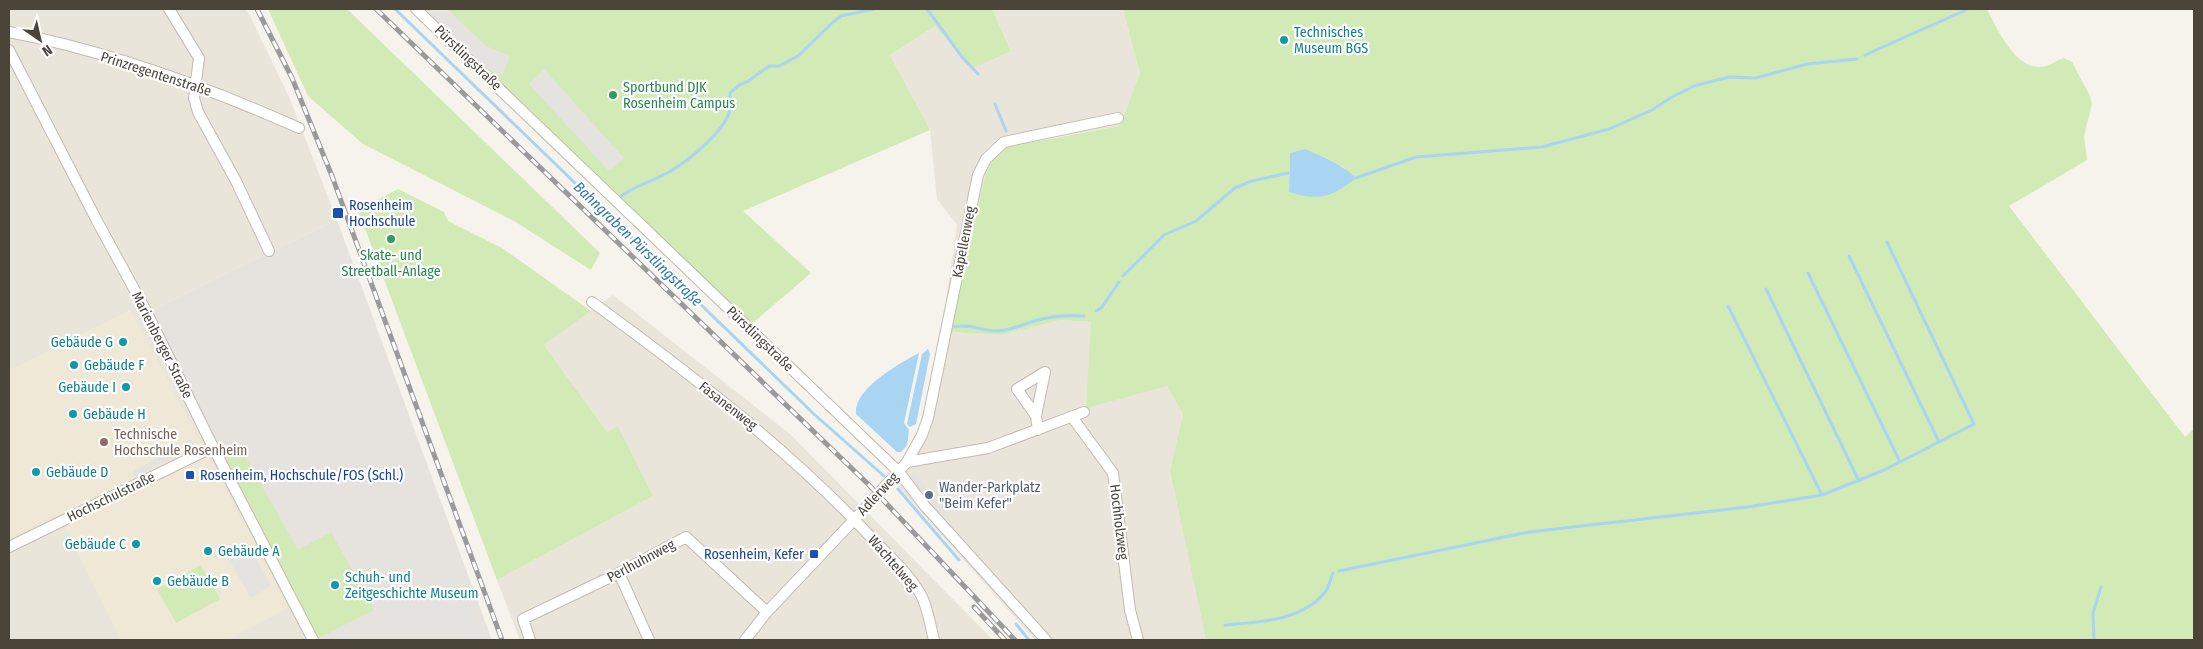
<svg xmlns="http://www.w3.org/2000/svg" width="2203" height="649" viewBox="0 0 2203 649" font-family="'Fira Sans Condensed',sans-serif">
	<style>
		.residential { fill: #eae5da }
		.industrial { fill: #e6e2dd }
		.education { fill: #efe8d6 }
		.green { fill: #d2eab5; fill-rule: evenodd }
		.parking { fill: #e5e3e0 }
		.water { fill: #a9d4f2 }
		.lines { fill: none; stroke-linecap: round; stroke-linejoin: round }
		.stream { stroke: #a9d4f2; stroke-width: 3 }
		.minor-casing { stroke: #c2bbae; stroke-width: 12 }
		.minor { stroke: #fff; stroke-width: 10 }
		.rail-casing { stroke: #9a9a9a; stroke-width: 5 }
		.rail { stroke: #fff; stroke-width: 3; stroke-dasharray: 9; stroke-linecap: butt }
		.culture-dot { fill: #0f9aa8; stroke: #fff; stroke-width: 2 }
		.leisure-dot { fill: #2e9e5b; stroke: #fff; stroke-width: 2 }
		.transit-dot { fill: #1a4fb4; stroke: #fff; stroke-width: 2 }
		.education-dot { fill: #8d6e63; stroke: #fff; stroke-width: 2 }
		.service-dot { fill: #5c6f8a; stroke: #fff; stroke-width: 2 }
		.labels { text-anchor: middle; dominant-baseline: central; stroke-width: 4.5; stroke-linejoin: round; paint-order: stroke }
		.culture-label { font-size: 14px; fill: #0d838f; stroke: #fff; text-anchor: start }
		.street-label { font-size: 14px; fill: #4b4439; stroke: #fff }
		.leisure-label { font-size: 14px; fill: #27864d; stroke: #fff; text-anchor: start }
		.transit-label { font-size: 14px; fill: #164399; stroke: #fff; text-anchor: start }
		.education-label { font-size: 14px; fill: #785e54; stroke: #fff; text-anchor: start }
		.service-label { font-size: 14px; fill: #4e5e75; stroke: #fff; text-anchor: start }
		.water-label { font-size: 15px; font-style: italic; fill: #2e7ab2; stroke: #fff }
	</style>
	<rect width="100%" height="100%" fill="#f6f3ec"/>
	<path class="residential" d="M9,9h237l3,5 41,85 47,121 -197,96 175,324h-306z
		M992,9h131l17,65 -20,52 -88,15 -41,21 -6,14 -34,156 51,3 58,-15 32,2 75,64 16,28 -13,56 112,170h-247l-146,-164 15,-17 18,-33 20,-97 15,-104 -20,-26 -7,-69 -40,-75 45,-29 76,24z
		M613,295l177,139 203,206h-473l-23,-60 156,-84 -35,-70 -11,6 -63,-87z"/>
	<path class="industrial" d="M337,220l155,420h-177l-175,-324z"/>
	<path class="education" d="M130,310l159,298 -62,32h-106l-62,-125 -50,23v-174l3,5z"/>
	<path class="green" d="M268,9h79l253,244 -9,17 -77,-49 -151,-77 -55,-48z
		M416,9h576l19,42 -38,17 -38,-42 -45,29 40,75 -187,81 68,62 -63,54z
		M1123,9h864c10,20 31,66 59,57 6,-2 12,-6 18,-8l8,4 18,34 2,8 -8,32 3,24 -78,46 176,231 9,-8v211l-988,-1 -36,-169 13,-56 -16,-28 -81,22 5,-86 -31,-2 -58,15 -51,-3 34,-156 6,-13 16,-16 113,-21 20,-52zM1305,149l23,10 18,10 -57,23 1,-39z
		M398,189l46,23 4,9 54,27 89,63 -47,34 63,87 11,-6 35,70 -156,84 -139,-370z
		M239,445l59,105 33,-18 43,78 -57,29 -94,-186z
		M201,565l19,34 -44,24 -19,-34z"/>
	<path class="parking" d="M422,9h26l38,37 24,10 -8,20 -18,-9z
		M544,69l80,89 -13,12h-3l-79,-86z
		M191,439l3,7 -59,32 -3,-6z
		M914,472l35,41 -6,5 -35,-41z
		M247,542l24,44 -20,12 -26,-45z
		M451,574l33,66h-163z"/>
	<path class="water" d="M1305,149c19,8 36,15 51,29 -25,20 -37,23 -67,14l1,-39z
		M928,349l2,5 -14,70 -6,3 -3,-3 15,-70z
		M919,353l-15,70 5,7 -2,15 -6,7h-4l-41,-38c-3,-25 44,-51 63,-61z"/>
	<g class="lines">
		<path class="stream" d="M395,9l420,406 69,61
			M927,9l35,48 16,17
			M1865,55l103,-46
			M995,104l11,27
			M1356,178l60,-21 126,-10 67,-18 43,-19 20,-13 22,-11 35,-9 27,1 51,-14 50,-5
			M617,199c16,-13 34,-17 52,-27 19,-11 57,-41 61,-63 1,-5 0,-11 0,-16l9,-8 8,-3 22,-16h10l19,-10 34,-33 9,-7 33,-7
			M1849,256l90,186
			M1808,273l92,189
			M1123,276l41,-41 32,-14 39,-33 17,-7 36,-8
			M1766,289l93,192
			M1728,306l94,189
			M1096,311l6,-4 17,-25
			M955,327c13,-4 27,4 41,4 13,0 26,-6 38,-10 17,-5 32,-6 50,-5
			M898,489l61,71
			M1339,571l190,-39 219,-25 74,-12 62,-25 90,-46 -87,-182
			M1016,624l13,16
			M1225,625c34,-3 78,-4 101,-34 3,-5 5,-13 7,-18
			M2094,640l-1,-27 8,-26"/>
		<g class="minor-casing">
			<path id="minor" d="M169,9l30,49 -5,40 4,14 38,69 33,70
				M416,9l483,463 25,33 122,135
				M9,32c100,19 198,55 290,96
				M9,50l88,171 48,88 68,138 100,193
				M592,302c96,70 191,143 273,229 18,19 41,39 55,62 8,14 10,32 14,47
				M1036,416l9,-44 -28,17 19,27 2,14
				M1072,417l41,56 17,137 8,30
				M907,462l15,-27 6,-17 50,-243 8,-16 18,-17 114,-24
				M9,547l204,-100
				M619,573l30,67
				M530,640l-7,-21 96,-46 67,-36 81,75
				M745,640l22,-28 102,-108 38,-42 81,-14 96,-36"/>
		</g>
		<use href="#minor" class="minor"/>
		<g class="rail-casing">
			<path id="rail" d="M257,9l35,69 40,98 170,464
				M376,9l492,475 147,156
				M974,607l31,33"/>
		</g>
		<use href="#rail" class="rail"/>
	</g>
	<g class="culture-dot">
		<circle cx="1284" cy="40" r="5"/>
		<circle cx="123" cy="342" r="5"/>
		<circle cx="74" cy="365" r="5"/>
		<circle cx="126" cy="387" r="5"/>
		<circle cx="73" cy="414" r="5"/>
		<circle cx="36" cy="472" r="5"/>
		<circle cx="136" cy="544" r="5"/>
		<circle cx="208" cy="551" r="5"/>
		<circle cx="157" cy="581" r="5"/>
		<circle cx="335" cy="585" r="5"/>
	</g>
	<g class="leisure-dot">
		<circle cx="613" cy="95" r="5"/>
		<circle cx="391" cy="239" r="5"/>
	</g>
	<g class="transit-dot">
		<rect x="332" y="207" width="12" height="12" rx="2.5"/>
		<rect x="185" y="470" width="10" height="10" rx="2.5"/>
		<rect x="809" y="549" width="10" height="10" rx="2.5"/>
	</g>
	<circle class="education-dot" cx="104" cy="442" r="5"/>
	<circle class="service-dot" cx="929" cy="495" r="5"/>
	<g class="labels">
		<g class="culture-label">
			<text x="1294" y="32">Technisches<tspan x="1294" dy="16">Museum BGS</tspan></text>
			<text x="113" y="342" text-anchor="end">Gebäude G</text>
			<text x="84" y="365">Gebäude F</text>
			<text x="116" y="387" text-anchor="end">Gebäude I</text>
			<text x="83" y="414">Gebäude H</text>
			<text x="46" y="472">Gebäude D</text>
			<text x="126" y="544" text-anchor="end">Gebäude C</text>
			<text x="218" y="551">Gebäude A</text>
			<text x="345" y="577">Schuh- und<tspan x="345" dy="16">Zeitgeschichte Museum</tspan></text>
			<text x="167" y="581">Gebäude B</text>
		</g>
		<g class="street-label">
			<text transform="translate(468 58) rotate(44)">Pürstlingstraße</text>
			<text transform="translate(156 74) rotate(18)">Prinzregentenstraße</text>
			<text transform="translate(964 242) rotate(-79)">Kapellenweg</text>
			<text transform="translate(760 339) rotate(44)">Pürstlingstraße</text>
			<text transform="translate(162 345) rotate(63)">Marienberger Straße</text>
			<text transform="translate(728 406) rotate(38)">Fasanenweg</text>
			<text transform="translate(878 494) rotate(-47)">Adlerweg</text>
			<text transform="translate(111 497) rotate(-26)">Hochschulstraße</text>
			<text transform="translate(1119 522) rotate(83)">Hochholzweg</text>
			<text transform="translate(641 561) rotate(-28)">Perlhuhnweg</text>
			<text transform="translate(893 563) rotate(49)">Wachtelweg</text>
		</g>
		<g class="leisure-label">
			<text x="623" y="87">Sportbund DJK<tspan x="623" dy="16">Rosenheim Campus</tspan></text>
			<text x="391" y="255" text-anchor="middle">Skate- und<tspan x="391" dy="16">Streetball-Anlage</tspan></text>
		</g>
		<g class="transit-label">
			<text x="349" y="205">Rosenheim<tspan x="349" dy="16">Hochschule</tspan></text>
			<text x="200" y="475">Rosenheim, Hochschule/FOS (Schl.)</text>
			<text x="804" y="554" text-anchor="end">Rosenheim, Kefer</text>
		</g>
		<g class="education-label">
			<text x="114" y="434">Technische<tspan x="114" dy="16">Hochschule Rosenheim</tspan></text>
		</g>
		<g class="service-label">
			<text x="939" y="487">Wander-Parkplatz<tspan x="939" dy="16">"Beim Kefer"</tspan></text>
		</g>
		<g class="water-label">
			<text transform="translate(638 244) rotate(44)">Bahngraben Pürstlingstraße</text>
		</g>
	</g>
	<rect width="2203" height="649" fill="none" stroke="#4b4439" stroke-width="20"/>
	<g transform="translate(40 40) rotate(146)" stroke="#ffffff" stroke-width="4" paint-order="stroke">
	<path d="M0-4L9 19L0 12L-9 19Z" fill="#4b4439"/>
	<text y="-8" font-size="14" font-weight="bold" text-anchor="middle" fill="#4b4439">N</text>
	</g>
</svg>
